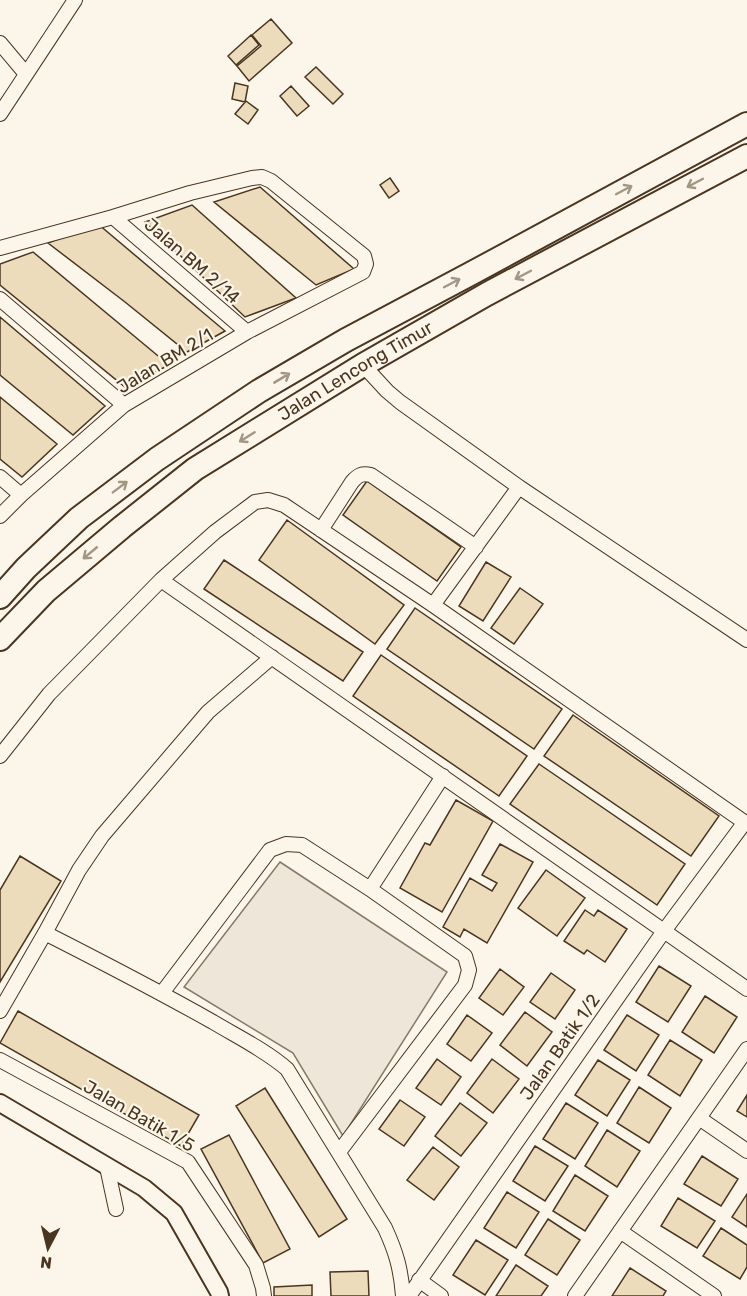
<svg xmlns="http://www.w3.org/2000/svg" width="747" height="1296" viewBox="0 0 747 1296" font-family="Rubik,sans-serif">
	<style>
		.green { fill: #ede6d9; stroke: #887966; stroke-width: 1.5 }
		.building { fill: #ecdcbc; stroke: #4a3520; stroke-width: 1.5 }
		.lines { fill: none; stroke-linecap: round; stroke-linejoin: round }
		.minor-casing { stroke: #4a3520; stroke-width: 16 }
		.tertiary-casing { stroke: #4a3520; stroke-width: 20 }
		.trunk-casing { stroke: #4a3520; stroke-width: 26 }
		.minor { stroke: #fbf6e9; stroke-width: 14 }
		.tertiary { stroke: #fbf6e9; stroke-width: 16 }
		.trunk { stroke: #fbf6e9; stroke-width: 22 }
		.oneway { stroke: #a29684 }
		.labels { text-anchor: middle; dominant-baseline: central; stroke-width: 4.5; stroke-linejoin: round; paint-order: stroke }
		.street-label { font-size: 18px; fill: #4a3520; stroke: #fbf6e9 }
	</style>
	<rect width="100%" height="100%" fill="#fbf6e9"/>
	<path class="green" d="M280,862l167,110 -104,164 -50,-83 -109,-66z"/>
	<path class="building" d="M271,19l21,24 -43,38 -12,-15 24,-20 -9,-11z
		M251,35l8,10 -23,20 -8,-9z
		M316,67l27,27 -10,10 -28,-27z
		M235,83l13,3 -3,16 -13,-3z
		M291,86l18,20 -12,10 -17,-20z
		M246,101l12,9 -10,14 -13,-10z
		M390,178l9,13 -10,7 -9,-13z
		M260,187l94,82 -38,16 -102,-83z
		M192,205l104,93 -51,19 -100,-95z
		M98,224l127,107 -38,21 -62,-50 -77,-59z
		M33,252l136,113 -44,22 -125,-102v-21z
		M0,317l105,89 -32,29 -73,-60z
		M0,397l57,47 -35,33 -22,-18z
		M367,481l94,66 -24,34 -94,-66z
		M287,520l117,85 -29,39 -116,-84z
		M224,560l139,92 -20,29 -139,-92z
		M486,562l25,15 -28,44 -24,-15z
		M520,588l23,16 -29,40 -23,-16z
		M415,608l147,101 -28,40 -147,-100z
		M381,655l146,101 -28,40 -146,-100z
		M573,715l146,101 -28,40 -147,-100z
		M539,764l146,100 -28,41 -147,-101z
		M456,800l37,21 -51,91 -42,-24 25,-45 5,2z
		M500,844l33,18 -46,81 -23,-14 -4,8 -17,-10 27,-49 22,13 5,-8 -15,-8z
		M20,856l41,25 -61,101v-92z
		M546,870l39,28 -28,38 -39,-28z
		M585,910l9,6 4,-6 29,19 -22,33 -18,-12 -3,4 -20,-13z
		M659,966l32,20 -23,36 -32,-20z
		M500,969l24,18 -21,28 -24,-17z
		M551,973l24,17 -20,29 -25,-17z
		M705,996l32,21 -23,36 -32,-21z
		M18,1011l181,104 -18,31 -181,-103z
		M525,1012l27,20 -25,34 -27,-21z
		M467,1015l25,18 -21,28 -24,-17z
		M627,1015l32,20 -23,36 -32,-21z
		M670,1040l32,20 -22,36 -32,-21z
		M437,1059l24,18 -20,28 -25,-17z
		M492,1059l27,20 -26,34 -26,-20z
		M598,1060l32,20 -23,36 -32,-21z
		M639,1087l32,21 -22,35 -32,-20z
		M265,1088l82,131 -28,18 -83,-131z
		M747,1095v22l-10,-6z
		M400,1100l25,17 -21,29 -25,-17z
		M460,1103l27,20 -26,33 -26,-20z
		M566,1103l32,20 -23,36 -32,-20z
		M607,1130l33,21 -23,36 -32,-21z
		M229,1135l61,114 -27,14 -62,-114z
		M535,1146l33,20 -23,35 -32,-20z
		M433,1147l26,20 -25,33 -27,-20z
		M702,1156l36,23 -17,27 -37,-22z
		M575,1175l33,21 -23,35 -32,-20z
		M507,1192l32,20 -23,36 -32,-20z
		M747,1194v33l-15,-10z
		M678,1198l37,23 -18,27 -36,-22z
		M548,1219l32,21 -23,35 -32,-20z
		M721,1228l26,17v22l-7,12 -37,-23z
		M476,1240l32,20 -23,35 -32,-20z
		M516,1265l32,21 -7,10h-45z
		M630,1268l36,23 -3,5h-51z
		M368,1271l1,25h-38l-1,-24z
		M312,1285v11h-38v-9z"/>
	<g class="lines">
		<g class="minor-casing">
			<path id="minor" d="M0,43l26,31
				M0,114l75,-114
				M113,217l134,115
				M0,248l113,-31 77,-24 62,-15 10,-1 9,4 93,75 2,8 -3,8 -116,60 -123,73 -103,90 -21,21
				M0,299l124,106
				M363,365l24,26 13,11 119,85 228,153
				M0,477l21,18
				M321,530l31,-48c6,-7 10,-9 19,-7l105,72
				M161,580l586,409
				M433,605l86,-118
				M0,756l49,-62 112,-114 54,-48 40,-30 13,-2 16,5 149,100 314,219
				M370,889l73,-113
				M45,933c57,29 113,58 168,89 25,15 52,28 74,47l98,159c11,24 16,41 18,68
				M162,993l108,-143 16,-6 16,1 68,44 95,67 4,14 -4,15 -126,167
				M0,1011l45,-78 34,-63 23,-34 106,-124 64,-55
				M0,1060l188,102 68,103 7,23 1,8
				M699,1118l48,33
				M107,1167l9,42
				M620,1231l94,65
				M419,1280l22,16
				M409,1296l255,-365 81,-109
				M575,1296l172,-247"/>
		</g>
		<g class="tertiary-casing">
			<path id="tertiary" d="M0,1103l144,85 30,25 45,79 1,4"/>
		</g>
		<g class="trunk-casing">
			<g id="trunk">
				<path d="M0,597l26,-29 53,-50 78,-59 102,-68 87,-51 126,-67 275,-149"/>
				<path id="s1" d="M0,639l46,-48 76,-64 73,-58 168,-104 124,-71 260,-138"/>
			</g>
		</g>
		<use href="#minor" class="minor"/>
		<use href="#tertiary" class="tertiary"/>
		<use href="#trunk" class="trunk"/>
	</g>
	<defs><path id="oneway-shaft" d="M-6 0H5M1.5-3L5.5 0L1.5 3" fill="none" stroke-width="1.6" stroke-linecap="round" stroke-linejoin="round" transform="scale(1.5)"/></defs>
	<g class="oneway">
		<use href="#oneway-shaft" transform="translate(695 183) rotate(152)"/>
		<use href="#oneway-shaft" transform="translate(624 190) rotate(-28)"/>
		<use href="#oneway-shaft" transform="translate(523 275) rotate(152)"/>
		<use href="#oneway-shaft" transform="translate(452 283) rotate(-28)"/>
		<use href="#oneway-shaft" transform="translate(282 378) rotate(-31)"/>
		<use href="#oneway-shaft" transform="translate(247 437) rotate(148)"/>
		<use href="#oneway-shaft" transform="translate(120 487) rotate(-37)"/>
		<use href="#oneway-shaft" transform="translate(90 553) rotate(140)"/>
	</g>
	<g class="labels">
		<g class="street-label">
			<text transform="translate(192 261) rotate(41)">Jalan BM 2/14</text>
			<text transform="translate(165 361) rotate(-31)">Jalan BM 2/1</text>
			<text stroke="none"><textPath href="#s1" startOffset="447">Jalan Lencong Timur</textPath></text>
			<text transform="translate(560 1047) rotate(-55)">Jalan Batik 1/2</text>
			<text transform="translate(139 1116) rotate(30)">Jalan Batik 1/5</text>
		</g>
	</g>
	<g transform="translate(48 1248) rotate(187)" stroke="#fbf6e9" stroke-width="4.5" paint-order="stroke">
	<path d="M0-4.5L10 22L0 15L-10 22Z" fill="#4a3520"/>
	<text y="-9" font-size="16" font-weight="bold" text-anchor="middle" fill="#4a3520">N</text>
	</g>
</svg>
